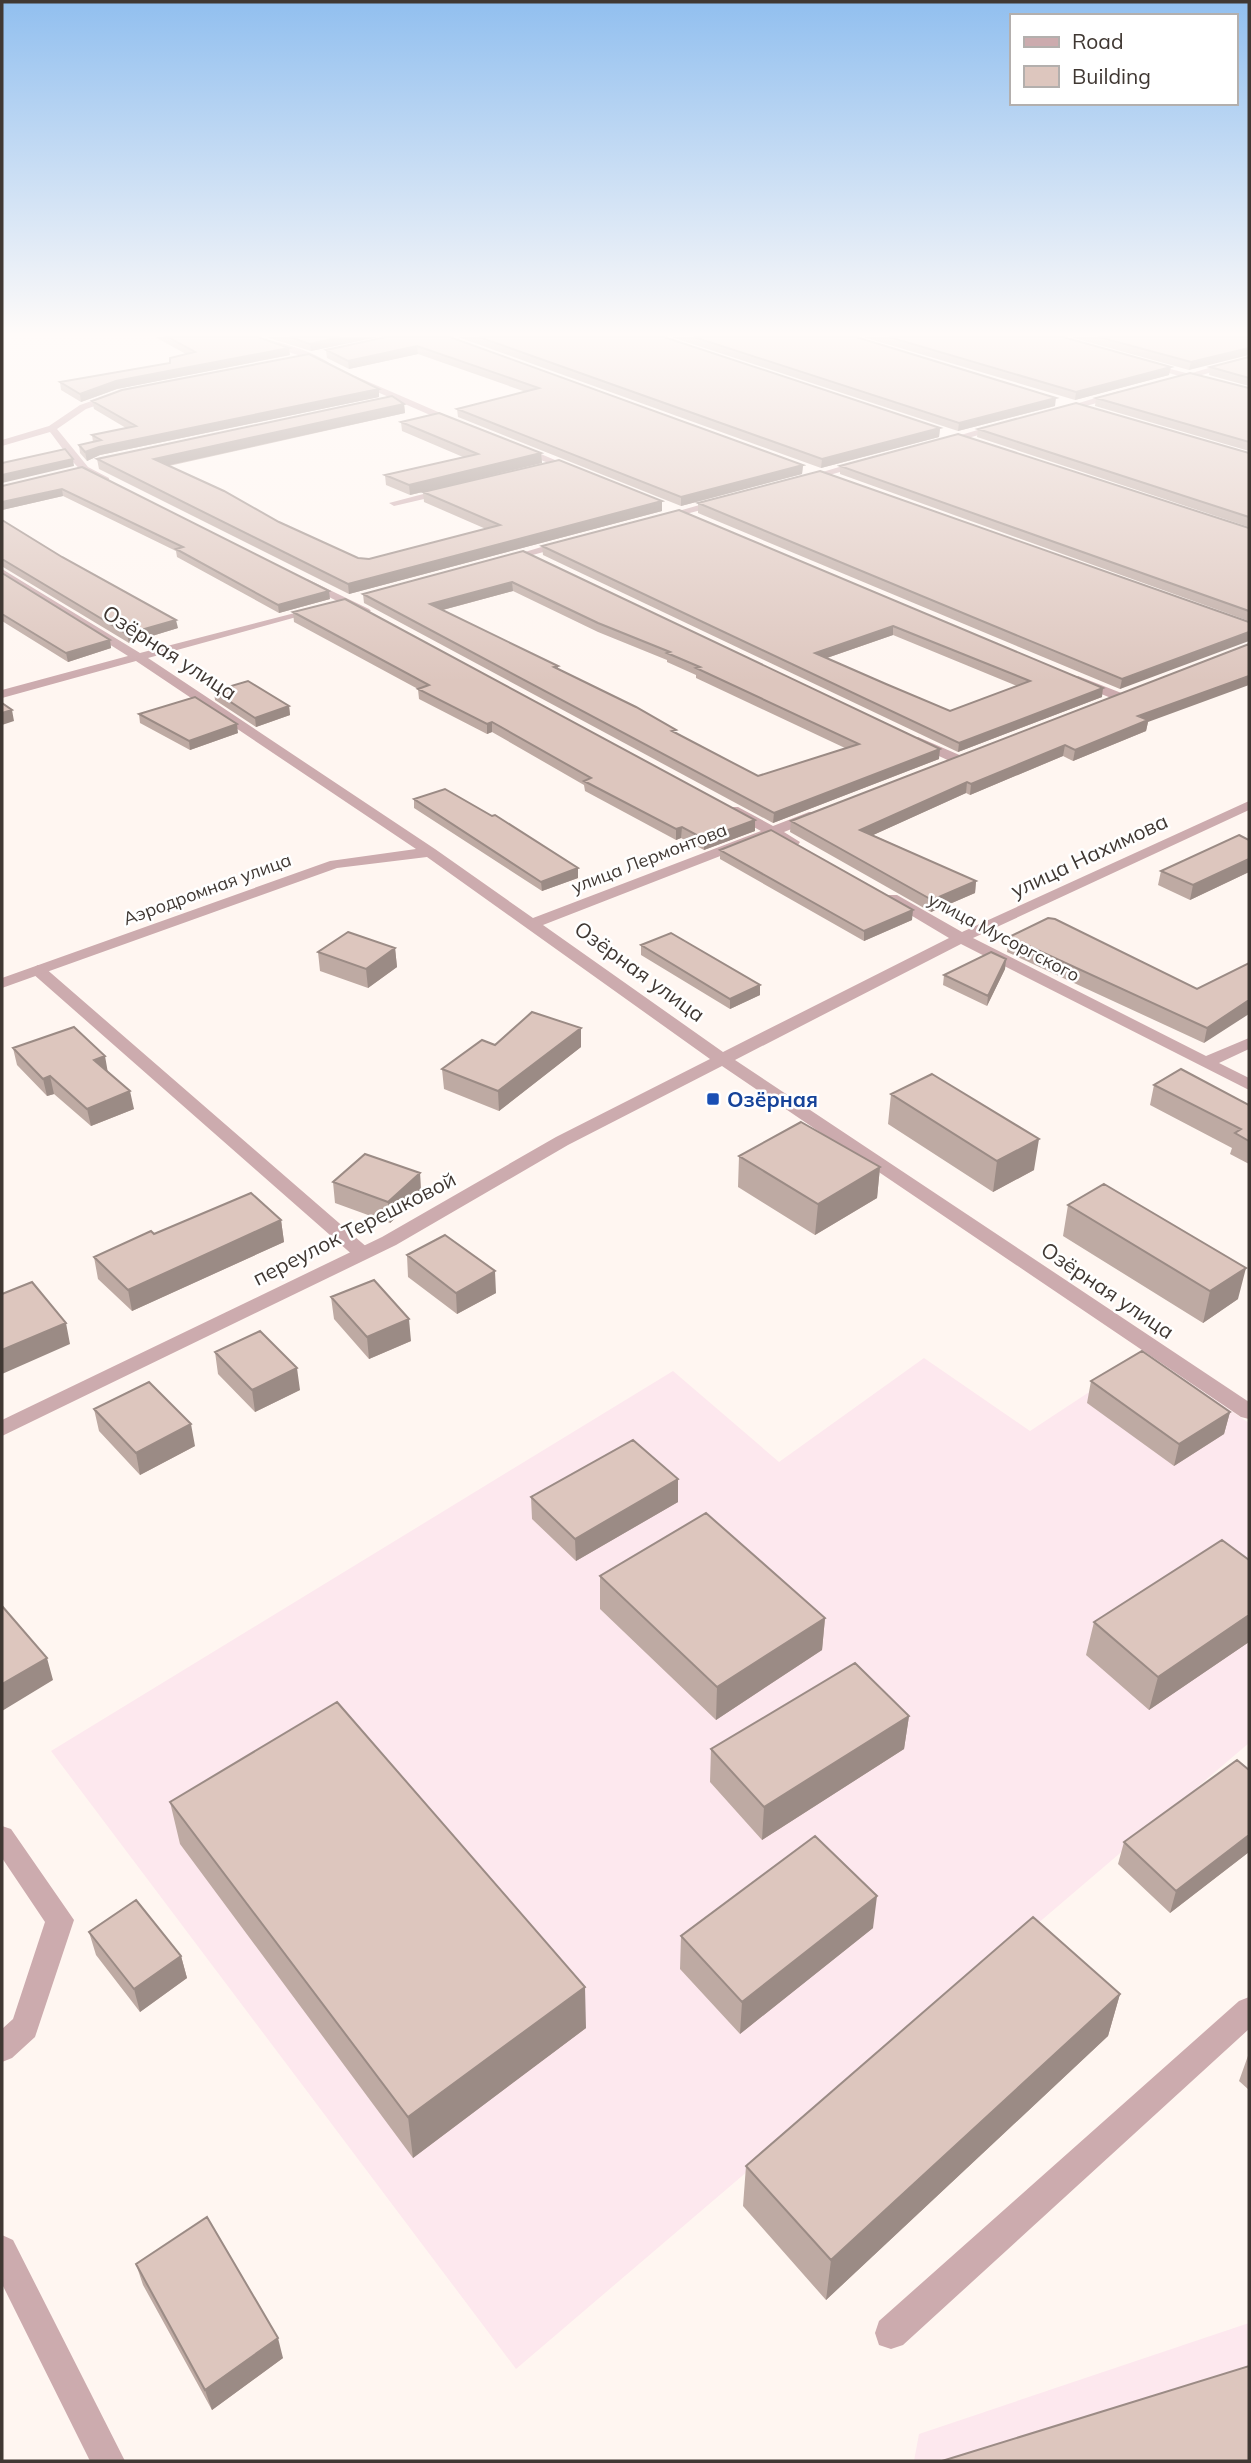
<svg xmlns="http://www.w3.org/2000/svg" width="1251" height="2463" viewBox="0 0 1251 2463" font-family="Mulish,sans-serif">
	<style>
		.industrial { fill: #fde8ee }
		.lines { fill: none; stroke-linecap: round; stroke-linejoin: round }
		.service { fill: #ccabae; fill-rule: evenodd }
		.minor { fill: #ccabae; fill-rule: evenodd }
		.tertiary { fill: #ccabae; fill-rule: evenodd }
		.wall { fill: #beaaa3; fill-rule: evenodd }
		.shaded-wall { fill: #9b8b85 }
		.building { fill: #ddc6be; stroke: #9b8b85; stroke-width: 2; fill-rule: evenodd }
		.transit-dot { fill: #1a4fb4; stroke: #fff; stroke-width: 2.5 }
		.labels { text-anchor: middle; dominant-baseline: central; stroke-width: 5; stroke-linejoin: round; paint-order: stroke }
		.far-street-label { font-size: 18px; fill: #403833; stroke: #fff }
		.street-label { font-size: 21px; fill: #403833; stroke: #fff }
		.transit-label { font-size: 21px; font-weight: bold; fill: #164399; stroke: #fff; text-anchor: start }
	</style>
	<rect width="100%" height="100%" fill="#fff6f1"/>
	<path class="industrial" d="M1147,1354l102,69v320l-733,626 -465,-618 622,-380 106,91 145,-104 106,73z
		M1249,2323v138h-335l5,-27z"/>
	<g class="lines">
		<path class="service" d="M450,487l4,1v4l-60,14 -5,-3z
			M38,965l6,2 325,282 3,4 -3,4h-14l-323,-284 -2,-3z
			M1249,1997v32l-346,316 -12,4 -12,-4 -4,-12 4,-12 360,-320z"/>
		<path class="minor" d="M242,337c25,0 71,13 90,28l-7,2 -18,-9z
			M1249,356v6l-80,22 -4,-3z
			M355,376l104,45 2,2 -8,2 -101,-44z
			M1119,391l4,3 -1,2 -65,18 -5,-3z
			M115,393l4,3 -1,2 -32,11 -29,20 31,38 21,11v4c-26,2 -45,-33 -59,-50l-48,14v-6l47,-14 31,-21z
			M1001,423l5,3 -2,2 -65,18 -5,-3z
			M516,446h6l59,25 -8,2 -57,-23z
			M866,459l3,1v4l-65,18 -5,-3z
			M724,498l5,3 -1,2 -69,18 -5,-3z
			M565,540l5,3 -1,2 -66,18 -5,-3z
			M2,569l138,84 182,-47v4l-174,48 287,191 98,69 228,-87 -33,-18v-6h10l35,19 36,-14h10v6l-35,14 16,10 -2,3h-10l-16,-9 -229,89 180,127 226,-114 -62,-37 -3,-3 3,-3h10l65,37 287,-131v9l-276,128 233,118 43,-18v11l-30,14 30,15v12l-288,-146 -226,116 514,342v17l-8,-2 -519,-351 -154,79 -172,100 -394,191v-16l380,-183 174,-100 154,-78 -283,-202 -90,11 -335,120v-10l328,-117 86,-12 -280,-188 -134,37v-8l126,-34 -126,-79z
			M307,579l62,30 2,2 -10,2 -58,-29 -2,-2z
			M1078,676l46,18 2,3 -6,4 -4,-1 -42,-17 -2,-3z
			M918,737l46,20 2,3 -7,4 -5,-1 -41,-19v-6z
			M2,1826l9,3 63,91 -39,117 -23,21 -10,4v-33l11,-10 32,-97 -43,-64z
			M2,2235l11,5 112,221h-35l-88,-177z"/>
		<path class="tertiary" d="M1143,362l106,27v6l-106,-29z"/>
	</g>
	<path class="wall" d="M155,337h103l32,18 -173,34 -36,13 -20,-12 -1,-8 110,-19 16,-9z
		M266,337h112l-67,14z
		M450,337l353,128 -1,9 -121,32 -223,-89 -1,-8 69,-17 -108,-38 -69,15 -22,-11 -1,-8z
		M458,337h206l276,91 -1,9 -118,31z
		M671,337h185l199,69 -97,25z
		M863,337h200l106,38 -94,25z
		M1070,337h179l-60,33z
		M1249,357v29l-40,-11 1,-8z
		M1249,388v63l-154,-45 1,-8z
		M379,389v8l-279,58 -13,6 -7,-8 -1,-8 14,-3 -1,-7 34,-7 -32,-19 -2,-8z
		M404,404l1,9 -236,53 110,56 79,36 11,1 117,-30 -62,-27 -1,-10 -13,3 -24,-10 -1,-10 78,-18 -61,-26 -1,-9 140,31 1,10 -114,28 234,20 -313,83 -250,-125 -2,-10z
		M978,429l271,24v74l-272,-90z
		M840,466l409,62v93l-409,-147z
		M82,467l248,132 -51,14 -102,-56 -1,-6 -113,-55 -61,14v-24z
		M698,503l551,119 -129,67 -422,-176z
		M679,510l423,187 -144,55 -415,-197 -1,-9zM893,635l124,51 -67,25 -64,-27 -59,-26z
		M2,520l176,108 -49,15 -126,-76h-1z
		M523,551l416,208 -166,64 -409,-220 -1,-9zM513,591l85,41 69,28v2l29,13v3l149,70 -87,28 -82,-43 -118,-64v-3l-115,-56z
		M2,573l108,67 1,8 -43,14 -66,-41z
		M293,612l462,219 -51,19 -23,-12 -5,2 -91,-49 -1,-6 -92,-53 -5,2 -68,-35 -1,-10 -124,-67z
		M214,691l75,15 1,9 -34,12 -41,-27z
		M139,714l99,19 -48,17 -50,-27z
		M1148,722l-2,9 -73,30 -10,-5 -93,39 -4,-2 -93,42 103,46 -1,12 -44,19 -141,-80 1,-11z
		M414,799l164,79 -36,13 -128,-83z
		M1249,840v32l-59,28 -32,-15 3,-14z
		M720,850l192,70 -48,21 -144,-82z
		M1009,937l188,52 52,-26 -45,80 -197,-91z
		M641,945l119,40v10l-30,14 -89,-54z
		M395,948l2,19 -29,21 -48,-17 -2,-19z
		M1006,959l-1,10 -18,37 -44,-21 1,-10z
		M495,1045l86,2 -82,64 -55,-22 -2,-20z
		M13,1048l95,24 26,37 -43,17 -37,-32 -7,2 -30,-31z
		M1154,1085l95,20v59l-19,-10 2,-6 -82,-43z
		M891,1094l143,76 -41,22 -105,-68z
		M739,1156l141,11 -3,31 -62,37 -77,-48z
		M420,1173l1,21 -31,29 -55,-20 -2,-21z
		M1068,1205l170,94 -35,24 -140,-87z
		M281,1220l3,22 -152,69 -34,-32 -4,-22z
		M407,1255l89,38 -39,21 -49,-37z
		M331,1297l80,44 -42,18 -35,-40z
		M215,1352l85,38 -45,22 -37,-38z
		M1091,1381l139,31 -6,22 -50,32 -87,-63z
		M94,1409l101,37 -55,29 -41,-44z
		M531,1497l147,5 -102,59 -44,-42z
		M1249,1560v82l-100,68 -63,-55 8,-33z
		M600,1576l225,42 -3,32 -106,70 -116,-111z
		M909,1716l-5,33 -142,91 -52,-58 1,-33z
		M1249,1770v82l-79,61 -52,-49 6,-22z
		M170,1802l416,226 -173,130 -233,-314z
		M873,1928l-133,106 -60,-65 1,-33z
		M89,1932l92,24 6,22 -47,34 -44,-57z
		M1120,1994l-12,42 -282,264 -83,-94 3,-40z
		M1249,2053v37l-10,-9z
		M136,2264l147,94 -71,52 -69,-125z"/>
	<path class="shaded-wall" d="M340,337h38l-67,14 -1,-7z
		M417,346l1,8 -69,15 -1,-8z
		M289,348l1,7 -173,34 -36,13 -1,-8 36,-13z
		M1249,348v7l-60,15 2,-8z
		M1171,367l-2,8 -94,25 1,-8z
		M379,389v8l-279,58 -13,6 -2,-9 14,-5z
		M1056,398l-1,8 -97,25 1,-8z
		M404,404l1,9 -249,55 -2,-9z
		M940,428l-1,9 -118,31 1,-9z
		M541,453l1,10 -132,32 -1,-10z
		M73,459l1,7 -72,17v-8z
		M803,465l-1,9 -121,32v-9z
		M62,489l1,7 -61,14v-8z
		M662,501v10l-313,83 -1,-10z
		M512,582l1,9 -82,22 -1,-9z
		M329,591l1,8 -51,14 -1,-8z
		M176,620l2,8 -49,15 -2,-9z
		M893,626v9l-78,27v-9z
		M1249,632v9l-129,48 2,-10z
		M110,640l1,8 -43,14 -2,-9z
		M1249,676v9l-101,37 -2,9 -73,30 2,-11 63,-34z
		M1103,688l-1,9 -144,55 1,-9z
		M289,706l1,9 -34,12 -1,-9z
		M12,710l2,11 -12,4v-12z
		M492,722v10l-5,2v-10z
		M237,724l1,9 -48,17 -1,-9z
		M1065,745l-2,11 -93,39 1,-11z
		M940,749l-1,10 -166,64 1,-10z
		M967,782l-1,11 -106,48v-11z
		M755,820v11l-51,19v-11z
		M682,827l-1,11 -5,2v-11z
		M1249,859v13l-59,28 3,-15z
		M578,868v10l-36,13 -1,-9z
		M976,881l-1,12 -44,19 1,-12z
		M913,910l-1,10 -48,21v-10z
		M395,948l2,19 -29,21 -2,-19z
		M1006,959l-1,10 -18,37 1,-10z
		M760,985v10l-30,14v-10z
		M1249,1000v14l-45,29 3,-15z
		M581,1028v19l-82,64 -1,-20z
		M105,1056l3,17 -14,-13z
		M50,1076l4,18 -7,2 -4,-17z
		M130,1091l4,18 -43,17 -4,-17z
		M1039,1139l-5,31 -41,22 4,-31z
		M880,1167l-3,31 -62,37 3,-31z
		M420,1173l1,21 -31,29 -2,-21z
		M281,1220l3,22 -152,69 -4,-21z
		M1246,1268l-8,31 -35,24 7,-32z
		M495,1271l1,22 -39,21 -1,-21z
		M409,1319l2,22 -42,18 -2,-22z
		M66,1323l4,21 -68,30v-24z
		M297,1368l3,22 -45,22 -3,-22z
		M1230,1412l-6,22 -50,32 5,-22z
		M191,1424l4,22 -55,29 -4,-22z
		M678,1479v23l-102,59 -1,-22z
		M1249,1615v27l-100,68 9,-33z
		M825,1618l-3,32 -106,70 1,-33z
		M47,1658l6,22 -51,31v-27z
		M909,1716l-5,33 -142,91 2,-33z
		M1249,1835v17l-79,61 6,-22z
		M877,1896l-4,32 -133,106 2,-32z
		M181,1956l6,22 -47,34 -6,-23z
		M585,1987l1,41 -173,130 -5,-41z
		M1120,1994l-12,42 -282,264 5,-40z
		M278,2338l5,20 -71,52 -7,-20z"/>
	<path class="building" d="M168,337h90l31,11 -173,33 -36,13 -20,-12 110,-19v-5l25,-6z
		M290,337h50l-30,7z
		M386,337h64l353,128 -122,32 -224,-88 82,-21 -122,-42 -69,15 -22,-11z
		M479,337h185l276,91 -118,31z
		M694,337h162l200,61 -97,25z
		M889,337h174l108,30 -95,25z
		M1099,337h150v11l-58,14z
		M309,354l70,35 -280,58 -14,5 -6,-7 22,-5 -9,-5 44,-9 -44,-25 30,-11z
		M1249,357v21l-39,-11z
		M1190,373l59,15v54l-153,-44z
		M392,396l12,8 -250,55 70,32 55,31 79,36 11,1 131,-34 -77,-33 136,-32 103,41 -314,83 -251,-125z
		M1076,403l173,50v64l-271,-88z
		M439,413l102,40 -132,32 -24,-10 93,-21 -77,-32z
		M958,434l291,94v83l-409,-145z
		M65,449l8,10 -71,16v-12z
		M82,467l247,124 -51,14 -102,-56 7,-2 -121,-58 -60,13v-16z
		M820,471l429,151v10l-127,47 -424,-176z
		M679,510l424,178 -144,55 -417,-197zM893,626l137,55 -80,30 -64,-27 -71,-31z
		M2,520l60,37 114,63 -49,14 -125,-75z
		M523,551l417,198 -166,64 -411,-219zM512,582l86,41 72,29 -3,1 33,14 -4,1 163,76 -101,32 -86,-45 4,-1 -40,-23 -82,-40 4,-1 -128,-62z
		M2,573l108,67 -44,13 -64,-39z
		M345,599l410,221 -51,19 -22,-12 -6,2 -92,-48 7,-3 -99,-56 -5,2 -69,-35 11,-4 -136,-73z
		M1249,644v32l-111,40 10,4 -73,30 -10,-5 -94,39 -4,-2 -107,48 116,51 -44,19 -141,-79z
		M248,681l41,25 -34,12 -41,-27z
		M195,697l42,27 -48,17 -50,-27z
		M2,703l10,7 -10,3z
		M445,789l47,27 3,-1 83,53 -37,14 -127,-83z
		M771,830l142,80 -49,21 -144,-81z
		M1239,835l10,5v19l-56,26 -32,-14z
		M1048,918l7,1 142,70 52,-26v37l-42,28 -198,-91z
		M348,932l47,16 -29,21 -48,-17z
		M671,933l89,52 -30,14 -89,-54z
		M991,952l15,7 -18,37 -44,-21z
		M532,1012l49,16 -83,63 -56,-22 40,-29 13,5z
		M74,1027l31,29 -11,4 36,31 -43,18 -37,-33 -7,3 -30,-31z
		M1181,1069l68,36v36l-14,-8 6,-4 -87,-44z
		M932,1074l107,65 -42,22 -106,-67z
		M801,1122l79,45 -62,37 -79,-48z
		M365,1154l55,19 -32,29 -55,-20z
		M1104,1184l142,84 -36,23 -142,-86z
		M251,1193l30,27 -153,70 -34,-33 57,-26 3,3z
		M445,1235l50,36 -39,22 -49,-38z
		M374,1280l35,39 -42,18 -36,-40z
		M32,1282l34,41 -64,27v-56z
		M260,1331l37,37 -45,22 -37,-38z
		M1142,1351l88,61 -51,32 -88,-63z
		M149,1382l42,42 -55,29 -42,-44z
		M633,1440l45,39 -103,60 -44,-42z
		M706,1513l119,105 -108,69 -117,-111z
		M1222,1540l27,20v55l-91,62 -64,-55z
		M2,1606l45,52 -45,26z
		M855,1663l54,53 -145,91 -53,-58z
		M337,1702l248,285 -177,130 -238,-315z
		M1237,1760l12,10v65l-73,56 -52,-49z
		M815,1836l62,60 -135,106 -61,-66z
		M136,1900l45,56 -47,33 -45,-57z
		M1033,1917l87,77 -289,266 -85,-94z
		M207,2217l71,121 -73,52 -69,-126z
		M1249,2366v95h-307z"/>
	<linearGradient id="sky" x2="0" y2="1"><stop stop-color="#91bfef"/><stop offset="0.49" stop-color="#fffbf9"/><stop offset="1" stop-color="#fffbf9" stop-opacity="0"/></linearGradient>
	<rect width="1251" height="682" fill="url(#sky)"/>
	<rect class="transit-dot" x="706" y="1092" width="14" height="14" rx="3.5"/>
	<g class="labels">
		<g class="far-street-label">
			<text transform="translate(649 858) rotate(-21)">улица Лермонтова</text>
			<text transform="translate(207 889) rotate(-20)">Аэродромная улица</text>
			<text transform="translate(1004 937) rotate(28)">улица Мусоргского</text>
		</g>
		<g class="street-label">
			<text transform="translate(170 652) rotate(33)">Озёрная улица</text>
			<text transform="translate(1089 855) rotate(-25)">улица Нахимова</text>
			<text transform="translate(640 971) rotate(36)">Озёрная улица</text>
			<text transform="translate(354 1228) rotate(-27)">переулок Терешковой</text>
			<text transform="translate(1108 1290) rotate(34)">Озёрная улица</text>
		</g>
		<g class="transit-label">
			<text x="727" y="1099">Озёрная</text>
		</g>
	</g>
	<rect width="1251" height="2463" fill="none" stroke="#403833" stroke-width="7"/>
	<rect x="1010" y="14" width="228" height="91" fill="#ffffff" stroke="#b3afad" stroke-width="2"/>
	<rect x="1024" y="37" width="35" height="10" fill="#ccabae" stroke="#b3afad" stroke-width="2"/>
	<text x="1072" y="49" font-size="21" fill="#403833">Road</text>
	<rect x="1024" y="66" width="35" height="21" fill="#ddc6be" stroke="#b3afad" stroke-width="2"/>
	<text x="1072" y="84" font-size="21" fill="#403833">Building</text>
</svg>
